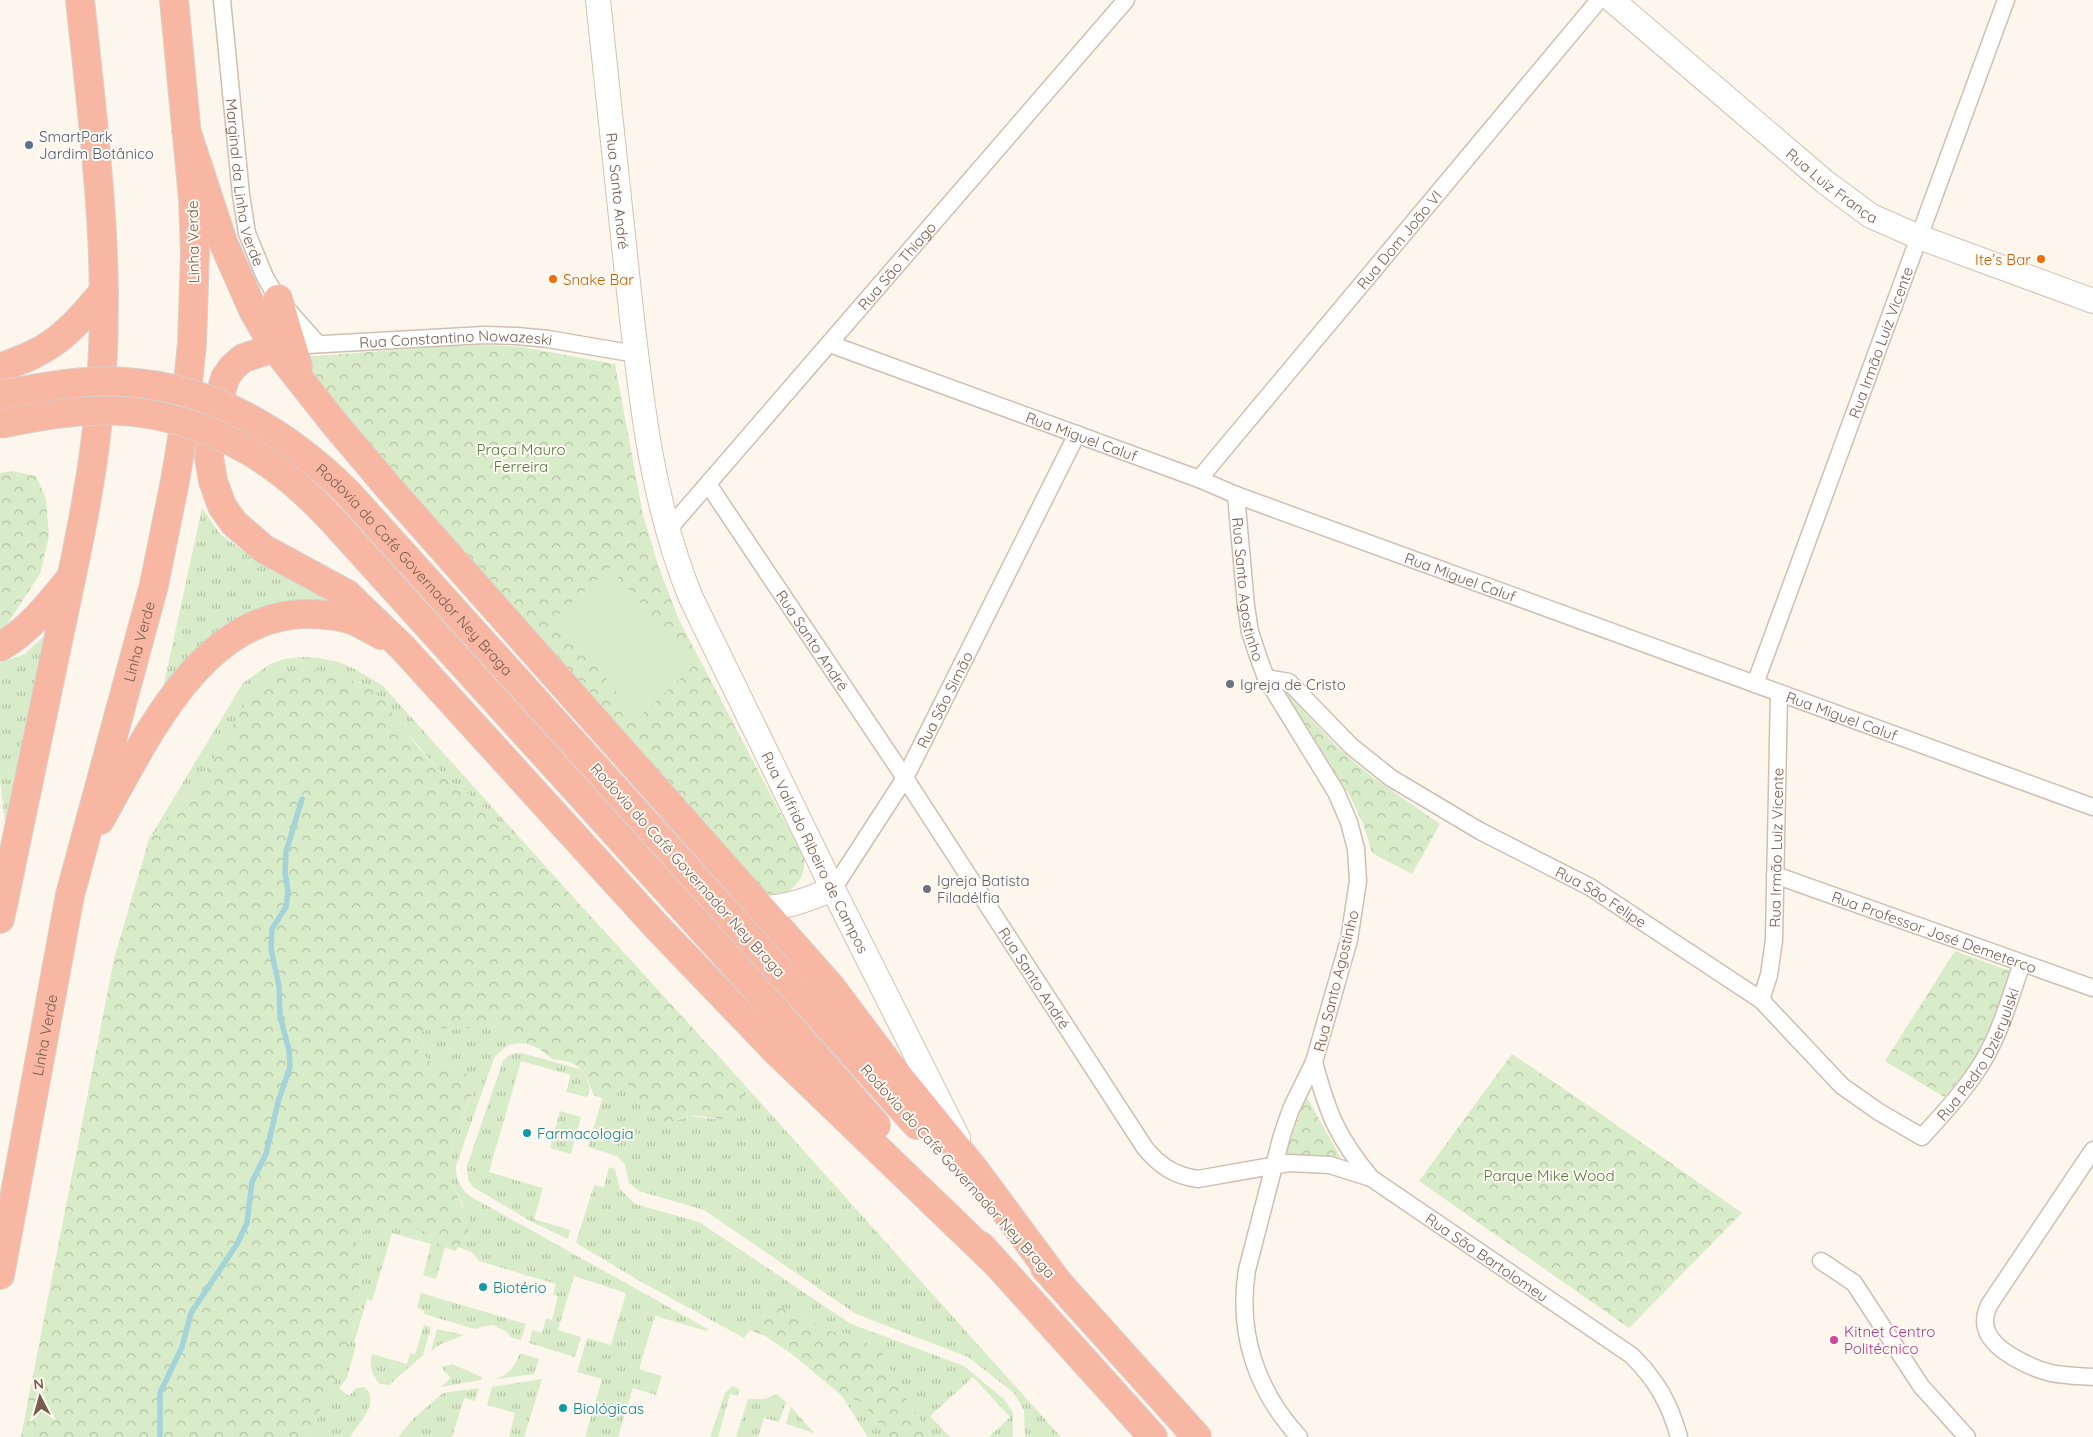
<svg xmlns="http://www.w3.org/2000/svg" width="2093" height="1437" viewBox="0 0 2093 1437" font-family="Quicksand,sans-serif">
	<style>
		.grass { fill: url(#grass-tufts) }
		.forest { fill: url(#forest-crowns) }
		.garden { fill: #d8ecc9 }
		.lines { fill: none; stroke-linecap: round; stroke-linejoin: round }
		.stream { stroke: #a5d3da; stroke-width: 5.5 }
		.street-casing { stroke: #d1beb0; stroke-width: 19 }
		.secondary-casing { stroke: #d6c0b0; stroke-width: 26 }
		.highway-casing { stroke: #dad1cd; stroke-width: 30 }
		.street { stroke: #fff; stroke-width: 16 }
		.secondary { stroke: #fff; stroke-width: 24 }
		.highway { stroke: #f7b7a3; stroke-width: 28 }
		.highway-bridge-casing { stroke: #dad1cd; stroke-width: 30; stroke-linecap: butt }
		.highway-bridge { stroke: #f7b7a3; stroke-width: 28 }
		.service-dot { fill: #5c6f8a; stroke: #fffaf3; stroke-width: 2 }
		.food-dot { fill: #e8710a; stroke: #fffaf3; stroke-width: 2 }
		.worship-dot { fill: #6b7280; stroke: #fffaf3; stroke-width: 2 }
		.culture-dot { fill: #0f9aa8; stroke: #fffaf3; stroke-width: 2 }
		.hotel-dot { fill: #d1479c; stroke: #fffaf3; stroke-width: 2 }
		.labels { text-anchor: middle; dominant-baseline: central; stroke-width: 4; stroke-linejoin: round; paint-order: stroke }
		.service-label { font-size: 15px; fill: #4e5e75; stroke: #fffaf3; text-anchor: start }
		.street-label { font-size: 15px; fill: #7a5c4d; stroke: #fffaf3 }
		.food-label { font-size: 15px; fill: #c56008; stroke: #fffaf3; text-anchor: end }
		.park-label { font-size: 15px; fill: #537a41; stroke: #fffaf3 }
		.worship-label { font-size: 15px; fill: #5b616d; stroke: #fffaf3; text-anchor: start }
		.culture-label { font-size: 15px; fill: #0d838f; stroke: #fffaf3; text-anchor: start }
		.hotel-label { font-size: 15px; fill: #b23c85; stroke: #fffaf3; text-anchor: start }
	</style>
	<defs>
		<pattern id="grass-tufts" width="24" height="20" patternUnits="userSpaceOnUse" patternTransform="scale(1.25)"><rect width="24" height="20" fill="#d8ecc9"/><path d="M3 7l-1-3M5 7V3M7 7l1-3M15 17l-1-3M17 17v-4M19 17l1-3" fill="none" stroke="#b4c2a5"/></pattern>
		<pattern id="forest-crowns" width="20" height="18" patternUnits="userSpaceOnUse" patternTransform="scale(1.25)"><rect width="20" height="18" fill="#d8ecc9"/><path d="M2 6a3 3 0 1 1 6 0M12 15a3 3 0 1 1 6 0" fill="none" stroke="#b4c2a5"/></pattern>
	</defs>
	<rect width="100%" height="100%" fill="#fdf6ec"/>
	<path class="grass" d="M202,508l18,26 35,25 87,43 -37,1 -145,99z
		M45,635l-40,188 -5,-42v-118l25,-9z
		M300,657c41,1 50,9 83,29l192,213 -100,-100 -30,-22 -78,-91 -35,-13 -113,77 -29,48 -41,41 94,-156 27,-19 15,-5z
		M488,1024l21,8 18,12c-15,-3 -24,3 -33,14l-38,108c0,13 3,19 12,29l240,134 -1,2 -52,-15 -16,53 23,7 -6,19 -23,-7 -15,49h-33l17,-58 -25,-7 10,-34 24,7 15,-52 -52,-17 -16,54 23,7 -6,20 -46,-14 3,-13 10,3 4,-15 6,2 6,-24 -5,-1 3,-11 -77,-23 -7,-9 -14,-5 9,-9 -4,-33 -11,-21 -3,-14 4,-33 20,-43 -16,-26 -24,-4 -16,-15 2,-16 13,-5 30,1z
		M515,1053h7l61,17 7,18 -3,9 -21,-5 5,-17 -50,-14 -32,111 54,16 -9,31 36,11 -2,9 -36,-17 -59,-35 -5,-7 -1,-14 36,-105 5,-5z
		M733,1072l328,365h-36l-1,-27 -10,-17 -46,-36 -112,-43 -152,-104 -65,-19 -10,-8 -4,-18 -8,-9 -29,-9 14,-48 6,2 7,-4 5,-10 7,-3 6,4 6,16 36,17 15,-5 24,3 26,-1 7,-17z
		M560,1111l21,6 -10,37 -21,-6z
		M609,1167l6,2 5,20 15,15 64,18 152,102 113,42 41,34 8,13v24h-24l21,-20 -37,-40 -43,39 20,21h-19l-29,-46 -45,-55 -32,-6 -25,-18 -52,10 2,8 -6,8 -106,-58 -62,-37 18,-58 10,2z
		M388,1225c14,2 29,2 42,9 6,3 8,10 15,13l-9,32 -13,-4 8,-31 -39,-11 -20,68 -5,-2 -13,44 2,1 -9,34 -8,10 10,8 7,-8 8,-1c18,14 -6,37 -14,50h-41l35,-79 16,-50 -1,-50 -8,-10 1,-7 13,-11z
		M421,1293l105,31 -5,16 -11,-3 -3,-5 -14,-7 -8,1 -10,3 -51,-15v-3l-7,-3z
		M424,1325l7,2 -8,28 -34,30 -9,-1c-9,-10 -11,-19 -8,-30l35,10 3,-11 5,1z
		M437,1329l27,6 -23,9 -10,7z
		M520,1353l19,6 -5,15 -38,5c13,-5 19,-12 24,-26z
		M452,1364l30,13 -1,3 -40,7 10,-9 -10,-11z
		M542,1379l-18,58h-15l6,-24 -28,-8 5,-18z
		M733,1386l7,4 -3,6 -7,-2 -12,43h-8l15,-44z
		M479,1388l-4,13 -11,-3 -12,39h-54l16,-19 29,-25z
		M777,1394l9,8 -7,20 -15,-4 -6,19h-22l12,-38h17z
		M842,1396l20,6 27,35h-21z
		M791,1407l23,26 -28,-9z"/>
	<path class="forest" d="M490,345l32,2 93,17 28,151 15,50 20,53 126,240c2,19 -6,26 -20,37l-15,-1 -15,-8 -394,-449 -58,-80 147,-11z
		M12,471l24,5 10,23 3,37 -9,38 -40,61v-162z
		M312,669l20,4 35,13 15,13 35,47 28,31 30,22 100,100 158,173 14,28v13c-17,14 -39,1 -57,3 -5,0 -10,4 -15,5 -10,2 -22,-1 -29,-8 -9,-8 -9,-22 -19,-29l-7,3 -5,10 -7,4 -14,-6 -11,-25 -13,-8 -18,-3 -12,-10 -13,-5 -18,-12 -21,-8 -26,5 -30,-1 -13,5 -2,16 16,15 24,4 13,9 3,16 -20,44 -4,33 3,14 18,38 -3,16 -12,13 -16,-6 -7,-10 -12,-5 -32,-5 -23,5 -13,11 -1,7 8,10 1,50 -16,50 -35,79h-288l93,-478 35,-120 41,-41 60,-102 25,-23z
		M1282,688l56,60 33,28 69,48 -28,50 -40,-21 -8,-27 -14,-30z
		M1955,951l55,20 -24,68 -12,23 -30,35 -59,-36z
		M1512,1054l86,58 144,101 -113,115 -210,-147z
		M1306,1096l35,62 -34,-3 -22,1z
		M780,1307l20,5 25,18 32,6 25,17 20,38 29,46h-42l-27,-35 -20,-6 -50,-42 -27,-18 -15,-6 -2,-8 12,-11z"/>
	<path class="garden" d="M610,568l85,97 -57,53 -82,-101z"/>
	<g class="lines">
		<path class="stream" d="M160,1437v-44l22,-46 9,-34 46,-69 10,-21 5,-41 14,-28 12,-52 12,-35 -1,-17 -9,-34 -1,-30 -8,-37 1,-20 14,-22 2,-17 -3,-17 1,-21 16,-53"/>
		<g class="street-casing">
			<g id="street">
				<path id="s1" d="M222,0l19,195 6,38 18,44 13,22 40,45"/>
				<path id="s2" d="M830,344l369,135 37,16 857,312"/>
				<path id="s3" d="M307,345l177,-10 33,1 31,3 88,15"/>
				<path id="s4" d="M1199,479l400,-479"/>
				<path id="s5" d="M708,484l197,294 240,370c15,18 30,28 53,31l91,-16 41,2 41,13"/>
				<path id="s6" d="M1236,495l10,111 4,26 8,24 8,22 70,114 13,30 7,27 2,32 -9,59 -35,122 -23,47 -9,26 -35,135c-10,63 9,120 52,167"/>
				<path id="s7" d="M667,531l459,-531"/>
				<path id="s8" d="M1266,678l23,4 62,64 40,32 89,53 110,56 171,113 81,86 37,26 43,25c18,-20 37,-40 52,-62 24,-33 35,-74 48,-112"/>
				<path id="s9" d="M1755,684l251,-684"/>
				<path id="s10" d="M1775,875l318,113"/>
				<path id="s11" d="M833,889l72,-111 172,-344"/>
				<path id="s12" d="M1761,1000l8,-25 5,-35 5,-247"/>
				<path id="s13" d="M1314,1062c14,52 23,75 57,116l260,177c25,24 39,49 48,82"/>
				<path d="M2093,1150l-104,155c-3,7 -5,16 -3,23 5,22 45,40 65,45 14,3 28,3 42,4"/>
				<path d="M1821,1261l33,22 67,103 46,51"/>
			</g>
		</g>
		<g class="secondary-casing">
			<g id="secondary">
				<path id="s14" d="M598,0c10,94 20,189 30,283 12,107 22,215 63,315l142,291 125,249"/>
				<path id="s15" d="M1612,0l213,182 46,34 48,21 174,64"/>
				<path d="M760,908c27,0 49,-9 73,-19"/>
			</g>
		</g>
		<g class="highway-casing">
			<g id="highway">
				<path d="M186,130l37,112 31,70 21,36 59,75 55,65 442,499 57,76 86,106 83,112"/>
				<path d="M278,299l20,67"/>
				<path d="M275,348l-32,10 -11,10 -7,10 -11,39 -5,40 4,24 9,25 12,17 30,26 83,45 56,54 253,278 121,126 217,209"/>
				<path d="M0,368c11,-5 22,-8 32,-13 31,-14 51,-39 72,-64"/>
				<path d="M0,647c29,-17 48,-41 69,-67"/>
				<path d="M100,820c45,-79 100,-204 205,-206 18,0 36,1 52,8 8,4 16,9 24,13"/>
				<path d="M0,919c20,-94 39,-189 59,-283 17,-80 35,-159 41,-240 12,-132 -6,-264 -20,-396"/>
				<path d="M781,973l136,152"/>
				<path d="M760,993l116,132"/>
				<path d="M981,1246l172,191"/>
				<path d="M1045,1268l152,169"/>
				<path id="s16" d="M0,1275l70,-380 84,-310 21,-104 8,-48 9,-90 3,-91 -2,-53 -19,-199"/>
			</g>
		</g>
		<use href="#street" class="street"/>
		<use href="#secondary" class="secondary"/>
		<use href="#highway" class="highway"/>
		<g class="highway-bridge-casing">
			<g id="highway-bridge">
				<path id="s17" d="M0,395c41,-8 83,-16 125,-13 87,5 163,51 223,111l433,480"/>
				<path d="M0,424c30,-6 60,-12 90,-13 74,-5 149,25 204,72 14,12 28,26 41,40l425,470"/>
			</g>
		</g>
		<use href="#highway-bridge" class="highway-bridge"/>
	</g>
	<circle class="service-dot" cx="29" cy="145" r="5"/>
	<g class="food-dot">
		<circle cx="2041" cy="259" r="5"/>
		<circle cx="553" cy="279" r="5"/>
	</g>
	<g class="worship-dot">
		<circle cx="1230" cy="684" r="5"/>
		<circle cx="927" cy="889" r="5"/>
	</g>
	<g class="culture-dot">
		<circle cx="527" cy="1133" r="5"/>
		<circle cx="483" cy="1287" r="5"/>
		<circle cx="563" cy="1408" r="5"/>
	</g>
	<circle class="hotel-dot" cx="1834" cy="1340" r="5"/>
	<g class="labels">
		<g class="service-label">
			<text x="39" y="136">SmartPark<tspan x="39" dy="17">Jardim Botânico</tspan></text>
		</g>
		<g class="street-label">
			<text stroke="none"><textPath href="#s1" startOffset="184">Marginal da Linha Verde</textPath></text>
			<text stroke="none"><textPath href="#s15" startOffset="288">Rua Luiz França</textPath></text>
			<text stroke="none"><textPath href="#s14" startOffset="192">Rua Santo André</textPath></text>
			<text stroke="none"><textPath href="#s4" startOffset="312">Rua Dom João VI</textPath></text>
			<text transform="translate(193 242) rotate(-91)">Linha Verde</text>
			<text stroke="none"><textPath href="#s7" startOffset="351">Rua São Thiago</textPath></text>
			<text stroke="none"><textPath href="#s3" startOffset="149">Rua Constantino Nowazeski</textPath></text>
			<text stroke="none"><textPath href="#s9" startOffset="364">Rua Irmão Luiz Vicente</textPath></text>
			<text stroke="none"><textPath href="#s2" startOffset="268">Rua Miguel Caluf</textPath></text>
			<text stroke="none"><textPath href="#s17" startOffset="482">Rodovia do Café Governador Ney Braga</textPath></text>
			<text stroke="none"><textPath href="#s2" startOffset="672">Rua Miguel Caluf</textPath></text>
			<text stroke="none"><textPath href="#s6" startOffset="95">Rua Santo Agostinho</textPath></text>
			<text stroke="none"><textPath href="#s5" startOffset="188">Rua Santo André</textPath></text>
			<text stroke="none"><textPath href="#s16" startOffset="649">Linha Verde</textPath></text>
			<text stroke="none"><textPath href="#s11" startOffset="220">Rua São Simão</textPath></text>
			<text stroke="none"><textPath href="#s2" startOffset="1078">Rua Miguel Caluf</textPath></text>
			<text stroke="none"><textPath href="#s12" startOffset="154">Rua Irmão Luiz Vicente</textPath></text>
			<text stroke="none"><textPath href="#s14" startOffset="890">Rua Valfrido Ribeiro de Campos</textPath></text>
			<text transform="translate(688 870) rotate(48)">Rodovia do Café Governador Ney Braga</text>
			<text stroke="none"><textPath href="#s8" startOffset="405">Rua São Felipe</textPath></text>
			<text stroke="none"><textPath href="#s10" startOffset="169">Rua Professor José Demeterco</textPath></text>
			<text stroke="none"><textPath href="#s5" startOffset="592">Rua Santo André</textPath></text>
			<text transform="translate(1336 981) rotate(-76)">Rua Santo Agostinho</text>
			<text stroke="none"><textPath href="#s16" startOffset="244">Linha Verde</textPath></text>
			<text stroke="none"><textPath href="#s8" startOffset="910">Rua Pedro Dzieryulski</textPath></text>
			<text transform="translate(958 1171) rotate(48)">Rodovia do Café Governador Ney Braga</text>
			<text stroke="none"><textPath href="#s13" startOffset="271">Rua São Bartolomeu</textPath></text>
		</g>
		<g class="food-label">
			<text x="2031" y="259">Ite’s Bar</text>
			<text x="563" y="279" text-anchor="start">Snake Bar</text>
		</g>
		<g class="park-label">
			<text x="521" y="449">Praça Mauro<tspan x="521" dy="17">Ferreira</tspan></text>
			<text x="1549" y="1175">Parque Mike Wood</text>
		</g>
		<g class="worship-label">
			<text x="1240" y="684">Igreja de Cristo</text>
			<text x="937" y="880">Igreja Batista<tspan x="937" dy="17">Filadélfia</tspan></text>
		</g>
		<g class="culture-label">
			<text x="537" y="1133">Farmacologia</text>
			<text x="493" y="1287">Biotério</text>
			<text x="573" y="1408">Biológicas</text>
		</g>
		<g class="hotel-label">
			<text x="1844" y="1331">Kitnet Centro<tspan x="1844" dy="17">Politécnico</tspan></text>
		</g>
	</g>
	<g transform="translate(40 1397) rotate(354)" stroke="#fffaf3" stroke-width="4" paint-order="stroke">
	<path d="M0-4L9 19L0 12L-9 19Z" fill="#7a5c4d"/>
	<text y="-8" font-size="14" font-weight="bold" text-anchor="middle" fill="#7a5c4d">N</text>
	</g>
</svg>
